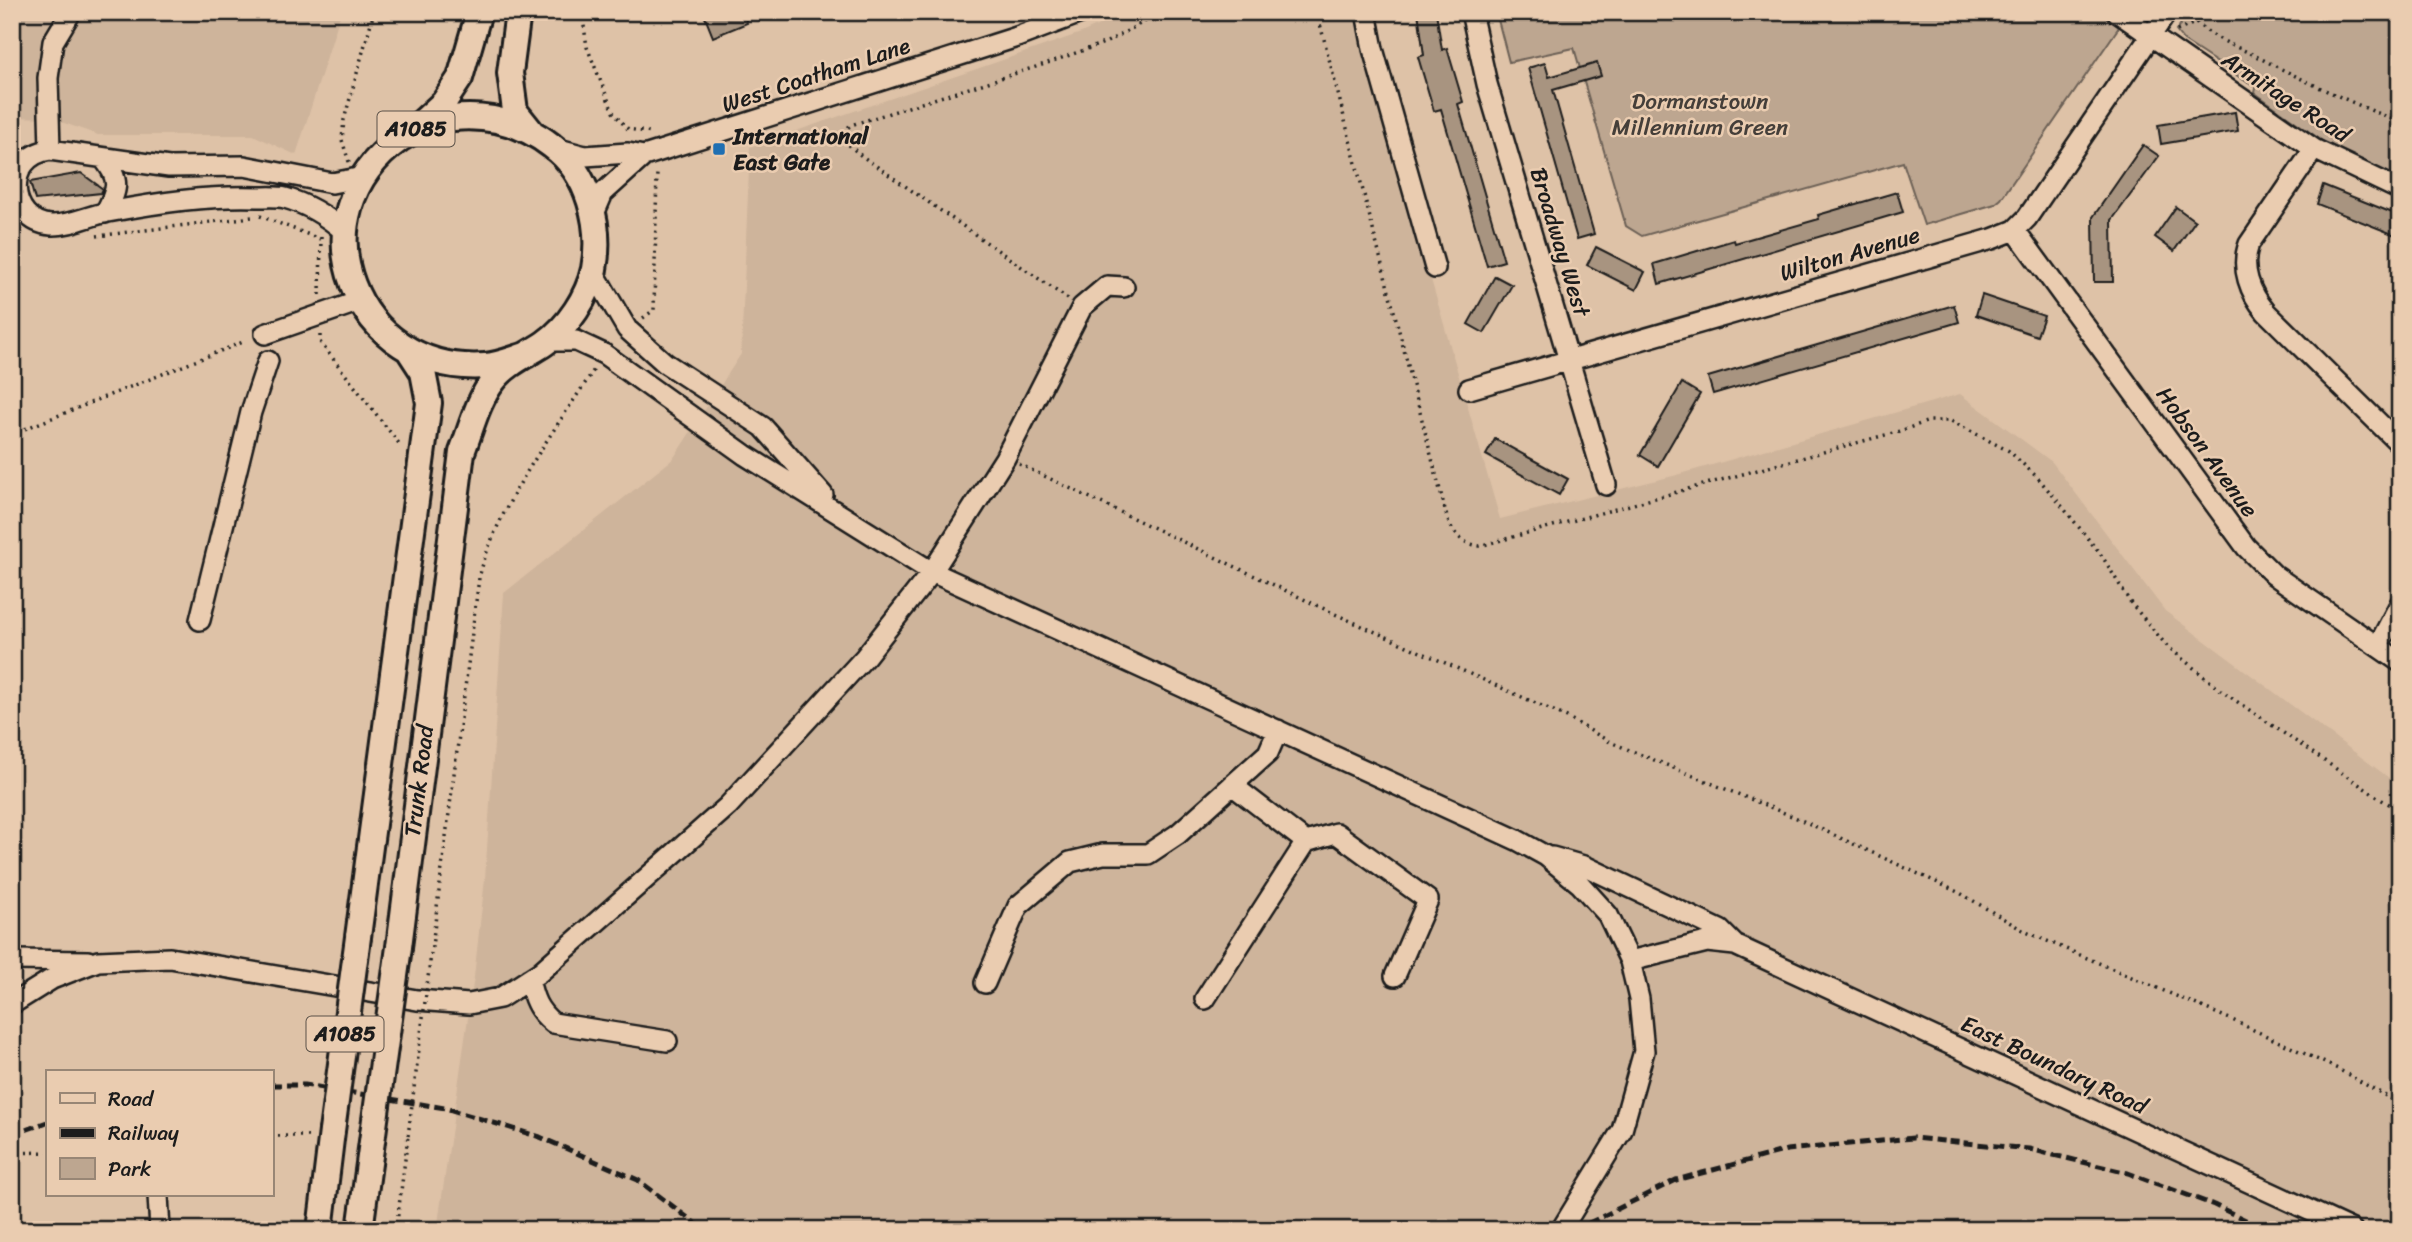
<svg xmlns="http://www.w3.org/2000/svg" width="2412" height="1242" viewBox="0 0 2412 1242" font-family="Sriracha,sans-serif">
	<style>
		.built { fill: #ceb49b }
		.green { fill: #bda690; stroke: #6c6156; stroke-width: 2 }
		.building { fill: #a89480; stroke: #1c1c1c; stroke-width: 2 }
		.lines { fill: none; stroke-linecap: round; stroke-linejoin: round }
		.minor-casing { stroke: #1c1c1c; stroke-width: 24 }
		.major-casing { stroke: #1c1c1c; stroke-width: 30 }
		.path { stroke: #1c1c1c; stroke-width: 3.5; stroke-dasharray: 2 5; stroke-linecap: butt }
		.minor { stroke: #eaccb0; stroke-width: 19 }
		.major { stroke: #eaccb0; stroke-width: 24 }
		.rail { stroke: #1c1c1c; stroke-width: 5; stroke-dasharray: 10 5; stroke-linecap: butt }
		.major-bridge-casing { stroke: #1c1c1c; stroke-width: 30; stroke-linecap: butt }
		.path-bridge { stroke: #1c1c1c; stroke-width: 3.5; stroke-dasharray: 2 5; stroke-linecap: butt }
		.major-bridge { stroke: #eaccb0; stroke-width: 24 }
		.poi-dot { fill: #1f6fb2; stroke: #eaccb0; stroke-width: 2.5 }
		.labels { text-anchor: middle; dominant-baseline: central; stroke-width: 5; stroke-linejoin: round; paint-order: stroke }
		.shield { fill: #eaccb0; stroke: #5a5148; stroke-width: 2 }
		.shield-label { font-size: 21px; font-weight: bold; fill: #1c1c1c }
		.street-label { font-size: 23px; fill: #1c1c1c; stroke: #eaccb0 }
		.park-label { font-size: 23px; fill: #443e39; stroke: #eaccb0 }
		.poi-label { font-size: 23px; font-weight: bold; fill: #1c1c1c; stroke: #eaccb0; text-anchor: start }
	</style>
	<rect width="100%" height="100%" fill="#dec2a7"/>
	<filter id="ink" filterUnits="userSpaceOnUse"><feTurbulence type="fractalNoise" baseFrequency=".0143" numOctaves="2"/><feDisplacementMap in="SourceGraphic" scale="14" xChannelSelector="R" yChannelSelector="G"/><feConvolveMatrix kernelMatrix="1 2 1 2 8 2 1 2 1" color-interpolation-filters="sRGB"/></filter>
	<g filter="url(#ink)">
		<path class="built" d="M12,12h329l-45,143 -43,-20h-155l-48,-17 -38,-1z
			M1128,12h226l146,507 177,-44 283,-81 92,68 113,149 235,175v444h-1963l37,-253 11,-98 19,-286 169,-134 68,-105 9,-207 331,-114z"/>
		<path class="green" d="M1496,12h602l21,15 -118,172 -6,5 -71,21 -21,-63 -261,74 -16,-10 -52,-178 -65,14z
			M2189,12h211v167l-72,-34 -73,-52 1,-5 -72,-47 -8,-10z"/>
		<path class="building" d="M703,12h40l4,11 -34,14z
			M1418,12h18l6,38 5,-2 16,54 -5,2 46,157 -17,5 -46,-157 -7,2 -16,-54 6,-2z
			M1545,63l4,14 48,-14 4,13 -48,14 41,144 -17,5 -49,-171z
			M2235,112l3,19 -77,13 -3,-19z
			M2143,145l16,11 -47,64 1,62h-19l-1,-65z
			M81,173l22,16 -2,4 -66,7 -5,-18z
			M2323,185l77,31v21l-83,-33z
			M1897,192l6,20 -244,72 -5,-20 80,-24 1,3 84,-24 -1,-4z
			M2176,207l19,14 -21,30 -19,-14z
			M1596,247l49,25 -9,18 -49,-25z
			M1495,276l17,9 -28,48 -16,-9z
			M1982,295l62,21 -7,20 -61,-21z
			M1954,305l5,17 -246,72 -5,-17z
			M1682,383l18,11 -42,72 -18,-11z
			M1495,439l73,40 -9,16 -73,-40z"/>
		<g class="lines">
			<g class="minor-casing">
				<path id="minor" d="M1366,12l7,37 62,219
					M1471,12l16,72 119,401
					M2117,12l197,137 86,41
					M555,148l30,8 43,-3 16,3
					M2314,149l-65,95c-9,24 1,49 17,68l134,132
					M50,150l-2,-72 5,-36 18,-30
					M103,158c18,22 15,31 2,55
					M594,214l9,-21 41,-37 373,-119 66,-25
					M2015,230l231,317 28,28 126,87
					M345,232c-17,-15 -38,-28 -60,-34 -8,-2 -19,-1 -27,-1 -49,-2 -101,6 -150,15 -17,3 -39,14 -57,13 -44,-3 -48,-69 -1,-75l119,17 75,-1 88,17 31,-6
					M593,271l34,58 38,34 98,64 60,68
					M265,334l95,-33
					M548,341h28l28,13 141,101 187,117 585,268 29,16 34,28 28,31 22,46 9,38 5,52 -22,79 -61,100
					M1469,389l523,-150 23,-9 12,-12 140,-206
					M200,620l51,-208 17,-51
					M2378,646l22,-42
					M1306,842l30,-9 92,67 -33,76
					M1552,857l35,10 133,63 15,15 617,285
					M12,960l76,1
					M1630,961l77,-19 28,3
					M529,979c4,19 8,31 24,44l114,18
					M985,983l33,-77 52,-44 33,-8h45l30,-20 90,-81 10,-23
					M1205,999l101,-157 -74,-57
					M12,1004l40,-25 46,-18 72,-3 247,42 52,4 31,-6 40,-26 188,-166 137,-149 67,-85 73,-114 77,-151 25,-21 17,1
					M158,1195l2,35"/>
			</g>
			<g class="major-casing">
				<path id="major" d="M518,12l-8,61 5,38 16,20
					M420,124l24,-22 16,-24 19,-66
					M358,937l71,-534 -6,-31 -13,-20
					M399,947l63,-495c9,-23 16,-53 32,-72 12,-16 35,-26 51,-37 23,-16 43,-46 49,-74 8,-43 -5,-96 -42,-123 -30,-23 -62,-32 -99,-28 -19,2 -37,10 -53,21 -108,76 -46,236 85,227 14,-1 28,-7 41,-11
					M320,1230l12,-99
					M360,1230l13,-96"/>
			</g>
			<path class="path" d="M582,12l5,35 26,65 15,17 24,4
				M1317,12l131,509c9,17 14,22 32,25l420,-115 29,-10h22l58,30 29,27 23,27 41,51 28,46 37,44 56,46 159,108 11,6h7
				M2270,12l17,2 12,-2
				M2196,22c15,15 36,23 56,32 48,25 97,48 148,68
				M2177,31l42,-19
				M349,162l-7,-22 2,-20 30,-108
				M260,216l60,23
				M97,236l155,-19
				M320,295l1,-58
				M1068,299l-209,-145 -11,-10 -2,-15 5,-4 188,-59 68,-24 55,-30
				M643,318l11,-8 3,-140
				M320,335v7l81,104
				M12,434l231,-92
				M1019,464l316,150 232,103 43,25 189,77 161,74 66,39 204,87 108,50 62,35
				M430,962l49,-384c18,-73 75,-146 116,-210
				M271,1136h40
				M12,1153l35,-1
				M396,1230l12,-94"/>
			<use href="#minor" class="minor"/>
			<use href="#major" class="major"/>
			<path class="rail" d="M271,1085h34l140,23 95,29 98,43 66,50
				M12,1135l35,-13
				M1575,1230l101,-50 111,-30 126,-12 116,11 99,24 86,32 53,25"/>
			<g class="major-bridge-casing">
				<path id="major-bridge" d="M332,1131l26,-194
					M373,1134l26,-187"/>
			</g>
			<path class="path-bridge" d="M408,1136l22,-174"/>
			<use href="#major-bridge" class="major-bridge"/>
		</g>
	</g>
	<rect class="poi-dot" x="712" y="142" width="14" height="14" rx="3.5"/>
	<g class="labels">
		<g class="shield">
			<rect x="377.5" y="111.5" width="77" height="35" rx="5"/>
			<rect x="306.5" y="1016.5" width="77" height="35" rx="5"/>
		</g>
		<g class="shield-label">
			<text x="416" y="129">A1085</text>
			<text x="345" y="1034">A1085</text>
		</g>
		<g class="street-label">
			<text transform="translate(816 75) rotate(-18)">West Coatham Lane</text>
			<text transform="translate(2286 97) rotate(33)">Armitage Road</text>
			<text transform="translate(1560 242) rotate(73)">Broadway West</text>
			<text transform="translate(1850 254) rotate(-16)">Wilton Avenue</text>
			<text transform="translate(2207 452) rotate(54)">Hobson Avenue</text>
			<text transform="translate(419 781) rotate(-83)">Trunk Road</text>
			<text transform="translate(2054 1065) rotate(25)">East Boundary Road</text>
		</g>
		<g class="park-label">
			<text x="1700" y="101">Dormanstown<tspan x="1700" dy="26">Millennium Green</tspan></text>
		</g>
		<g class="poi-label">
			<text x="733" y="136">International<tspan x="733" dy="26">East Gate</tspan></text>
		</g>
	</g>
	<rect width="2412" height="1242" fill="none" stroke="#eaccb0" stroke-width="42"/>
	<rect x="21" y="21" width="2370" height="1200" fill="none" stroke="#1c1c1c" stroke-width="2.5" filter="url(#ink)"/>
	<rect x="46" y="1070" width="228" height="126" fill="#eaccb0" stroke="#988675" stroke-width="2"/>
	<rect x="60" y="1093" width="35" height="10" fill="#eaccb0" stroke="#988675" stroke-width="2"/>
	<text x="108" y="1106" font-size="21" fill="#1c1c1c">Road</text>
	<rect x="60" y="1128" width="35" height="10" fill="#1c1c1c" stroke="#988675" stroke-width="2"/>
	<text x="108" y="1140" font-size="21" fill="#1c1c1c">Railway</text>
	<rect x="60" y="1158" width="35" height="21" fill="#bda690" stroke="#988675" stroke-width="2"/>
	<text x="108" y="1176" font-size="21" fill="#1c1c1c">Park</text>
</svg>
